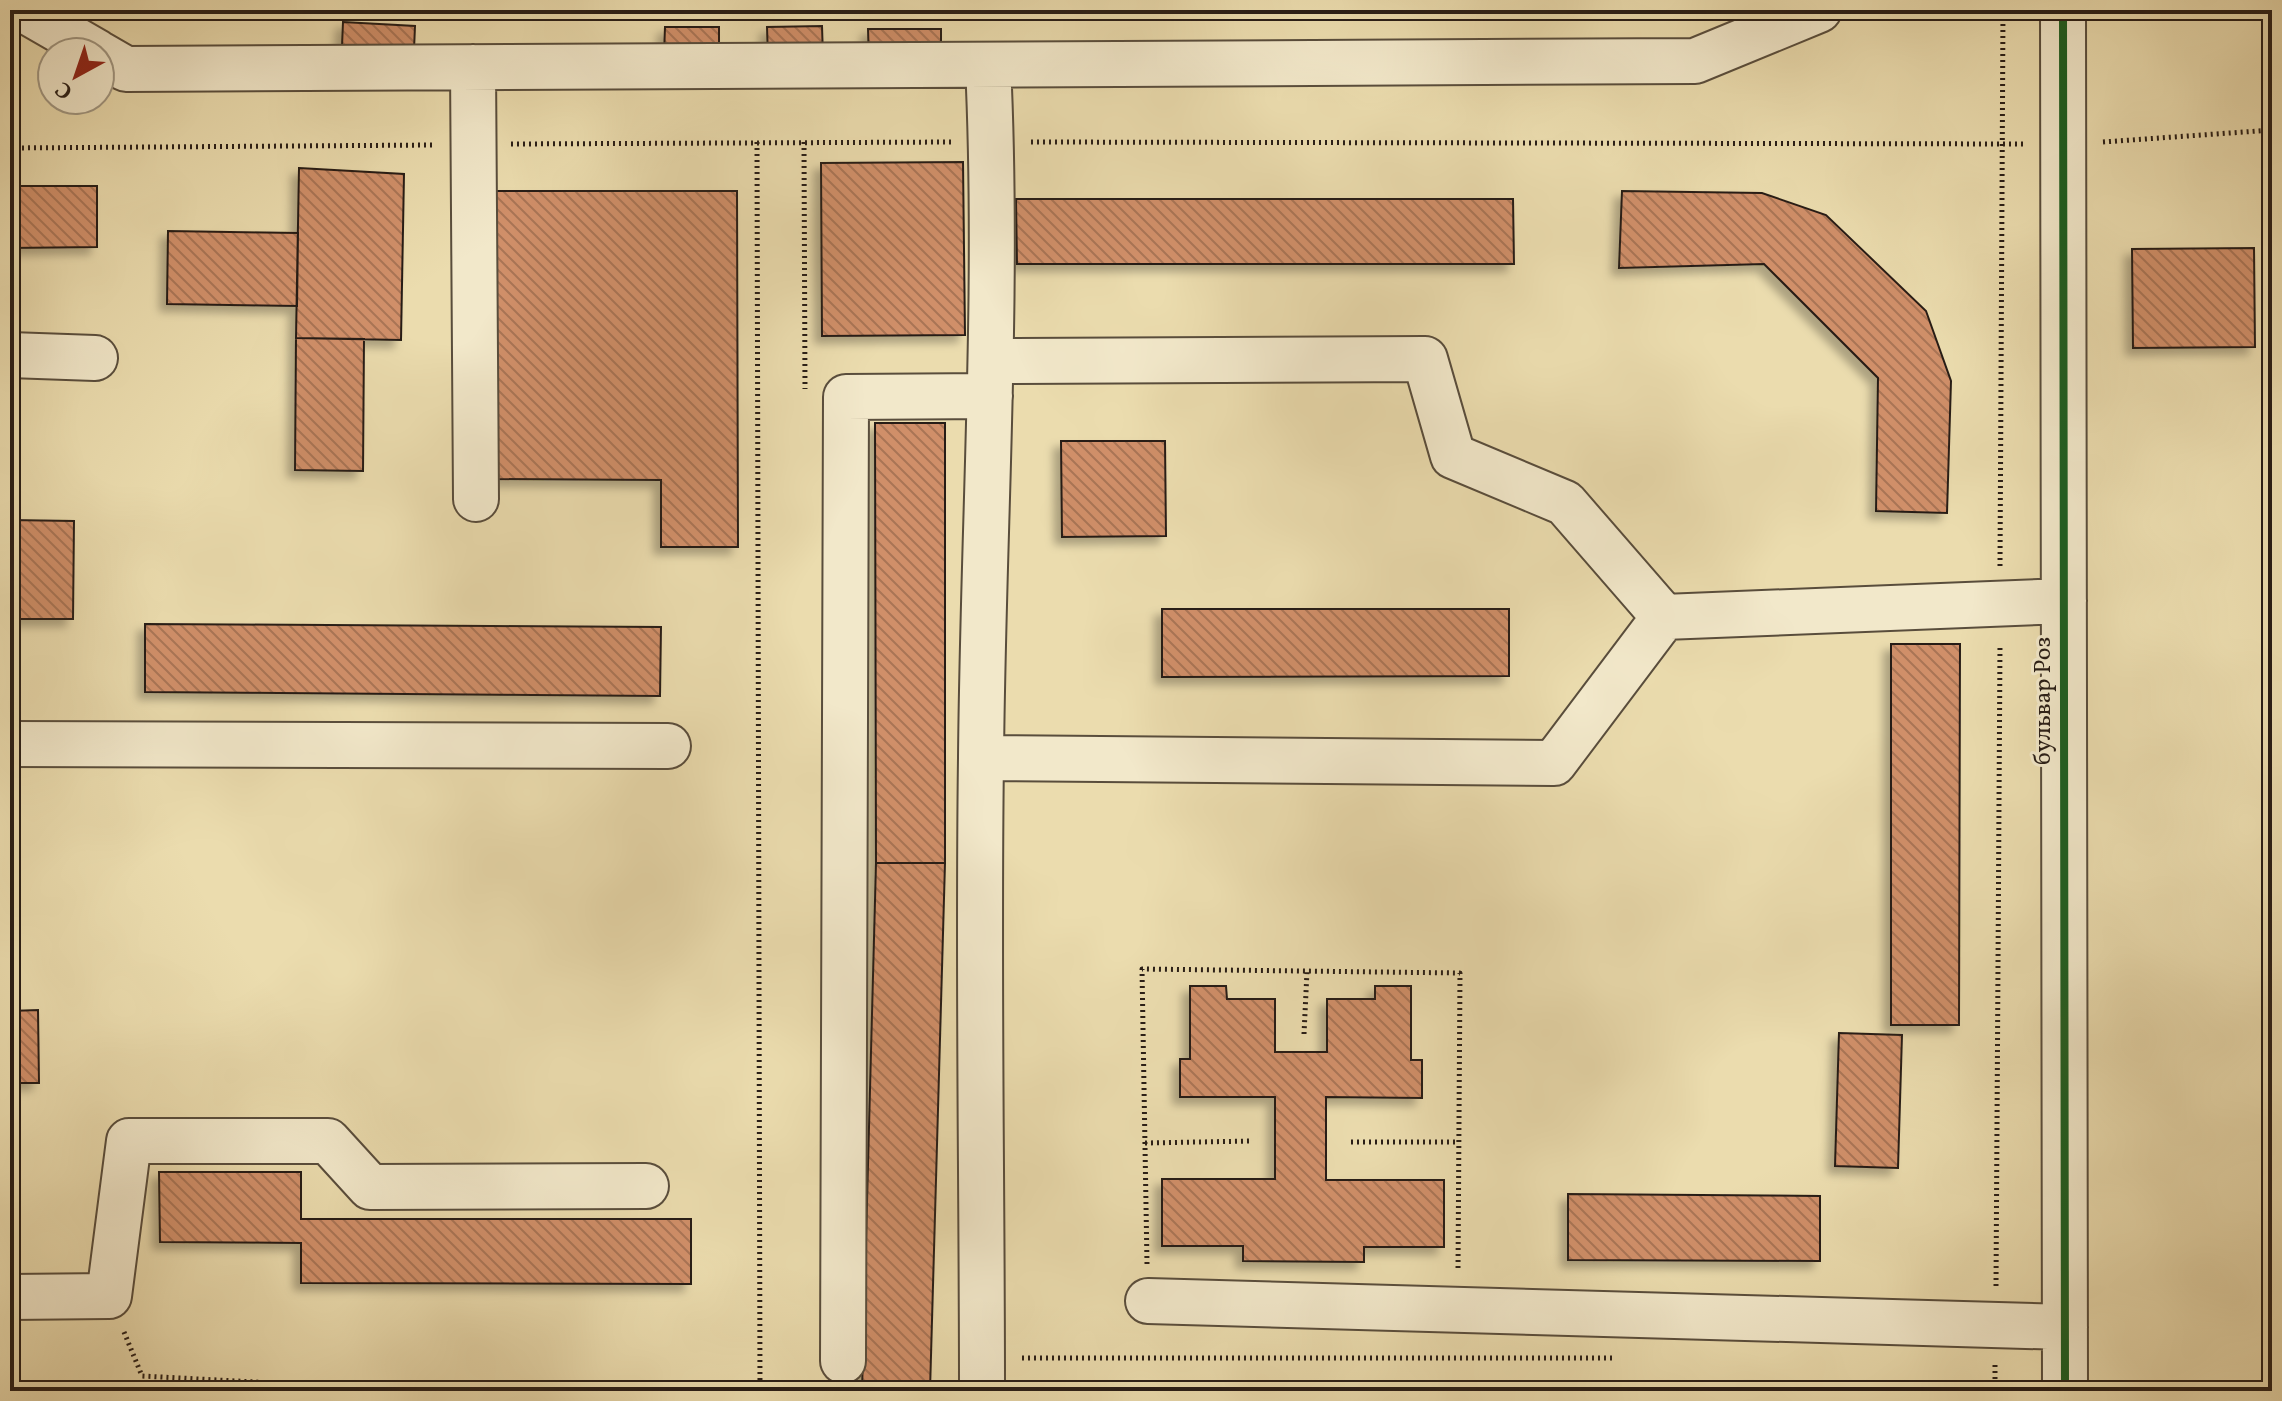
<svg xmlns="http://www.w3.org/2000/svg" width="2282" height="1401" viewBox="0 0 2282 1401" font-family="Vollkorn,serif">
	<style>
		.building { fill: url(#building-back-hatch); stroke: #281d16; stroke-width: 2; filter: url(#shadow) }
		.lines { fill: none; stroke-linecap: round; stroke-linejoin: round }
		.minor-casing { stroke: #594d3c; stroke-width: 48 }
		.path { stroke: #281d16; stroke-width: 5; stroke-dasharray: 2 4; stroke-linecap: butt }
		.minor { stroke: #f2e8ca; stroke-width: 44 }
		.cycleway-casing { stroke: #f2e8ca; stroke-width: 13 }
		.cycleway { stroke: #1b5e20; stroke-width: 8 }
		.labels { text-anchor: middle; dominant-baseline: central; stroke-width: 6; stroke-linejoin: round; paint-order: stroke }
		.street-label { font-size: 24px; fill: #281d16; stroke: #f2e8ca }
	</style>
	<defs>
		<pattern id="building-back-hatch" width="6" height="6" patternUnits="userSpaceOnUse" patternTransform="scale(2)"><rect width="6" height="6" fill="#d08f69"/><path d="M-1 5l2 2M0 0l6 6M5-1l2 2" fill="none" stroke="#a97455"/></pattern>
		<filter id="shadow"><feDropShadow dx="-7" dy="7" stdDeviation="4" flood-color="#0004"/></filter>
	</defs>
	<rect width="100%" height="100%" fill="#ebdcae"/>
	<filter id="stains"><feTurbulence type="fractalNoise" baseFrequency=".0025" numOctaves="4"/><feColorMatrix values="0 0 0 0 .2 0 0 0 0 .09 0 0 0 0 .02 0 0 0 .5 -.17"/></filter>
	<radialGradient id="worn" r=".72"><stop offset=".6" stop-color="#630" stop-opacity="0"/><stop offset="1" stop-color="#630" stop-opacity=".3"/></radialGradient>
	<path class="building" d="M343,22l72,4 -1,24 -72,-4z
		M822,26l1,31 -55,2 -1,-32z
		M665,27h54v28h-55z
		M868,29h73v33h-72z
		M963,162l2,173 -143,1 -1,-173z
		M299,168l105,6 -3,166 -105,-2z
		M10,186h87v61l-87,1z
		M485,191h252l1,356h-77v-67l-175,-1z
		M1622,191l140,2 64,22 100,96 25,70 -4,132 -71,-2 2,-133 -114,-114 -145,4z
		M1016,199h497l1,65h-497z
		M168,231l130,2 -1,73 -130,-2z
		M2254,248l1,99 -122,1 -1,-99z
		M296,338l68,1 -1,132 -68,-1z
		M875,423h70v440h-69z
		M1061,441h104l1,95 -104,1z
		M10,520l64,1 -1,98h-63z
		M1162,609h347v67l-347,1z
		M145,624l516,3 -1,69 -515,-4z
		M1891,644h69l-1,381h-68z
		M10,818h2l2,120h-4z
		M876,863h69l-15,528h-68z
		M1190,986h36l1,13h48v53h52v-53h48v-13h36v74h11v38l-96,-1v83h118v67h-80v15l-121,-1v-15h-81v-67h113v-82h-95v-38h10z
		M38,1010l1,73h-29v-72z
		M1839,1033l63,2 -4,133 -63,-2z
		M159,1172h142v47h390v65l-390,-1v-40l-141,-1z
		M1568,1194l252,2v65l-252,-1z"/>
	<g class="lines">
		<g class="minor-casing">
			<path id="minor" d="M24,10l73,42
				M2063,10l2,1381
				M100,54l26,15 1569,-8 124,-51
				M473,67l3,432
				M10,355l85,3
				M992,361l433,-2 28,97 112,47 99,114 400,-16
				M10,744l658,2
				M981,758l573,5 110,-146
				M10,1297l99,-1 20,-155h199l42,46 276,-1
				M1148,1301l917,26
				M843,1361l3,-964 144,-1
				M982,1391c0,-211 -4,-422 -1,-633 2,-231 18,-462 7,-693"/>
		</g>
		<path class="path" d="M757,142l3,1249
			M804,142l1,247
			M1031,142l994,2
			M2103,142l169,-12
			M511,144l442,-2
			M10,148l423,-3
			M2000,566l3,-556
			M1304,1034l3,-63
			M1351,1142h108
			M1145,1143l107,-2
			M1147,1264l-5,-295 318,4 -2,297
			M1996,1286l4,-642
			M124,1332l18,44 283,15
			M1022,1358h594
			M1995,1391v-27"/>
		<use href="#minor" class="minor"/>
		<g class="cycleway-casing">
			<path id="cycleway" d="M2063,10l2,1381"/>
		</g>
		<use href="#cycleway" class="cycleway"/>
	</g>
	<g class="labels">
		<g class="street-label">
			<text transform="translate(2044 701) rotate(-90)">бульвар Роз</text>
		</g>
	</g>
	<rect width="2282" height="1401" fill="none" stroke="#ebdcae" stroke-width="40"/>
	<rect x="12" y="12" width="2258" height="1377" fill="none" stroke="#281d16" stroke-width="4"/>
	<rect x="20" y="20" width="2242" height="1361" fill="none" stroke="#281d16" stroke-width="2"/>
	<g transform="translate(76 76) rotate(220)"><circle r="38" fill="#f2e8ca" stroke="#a19782" stroke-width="2"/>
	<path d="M0-6L14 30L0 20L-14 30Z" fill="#8f2418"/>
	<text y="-12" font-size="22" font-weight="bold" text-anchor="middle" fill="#281d16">С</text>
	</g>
	<rect width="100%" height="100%" filter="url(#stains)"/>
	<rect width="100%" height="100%" fill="url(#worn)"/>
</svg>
